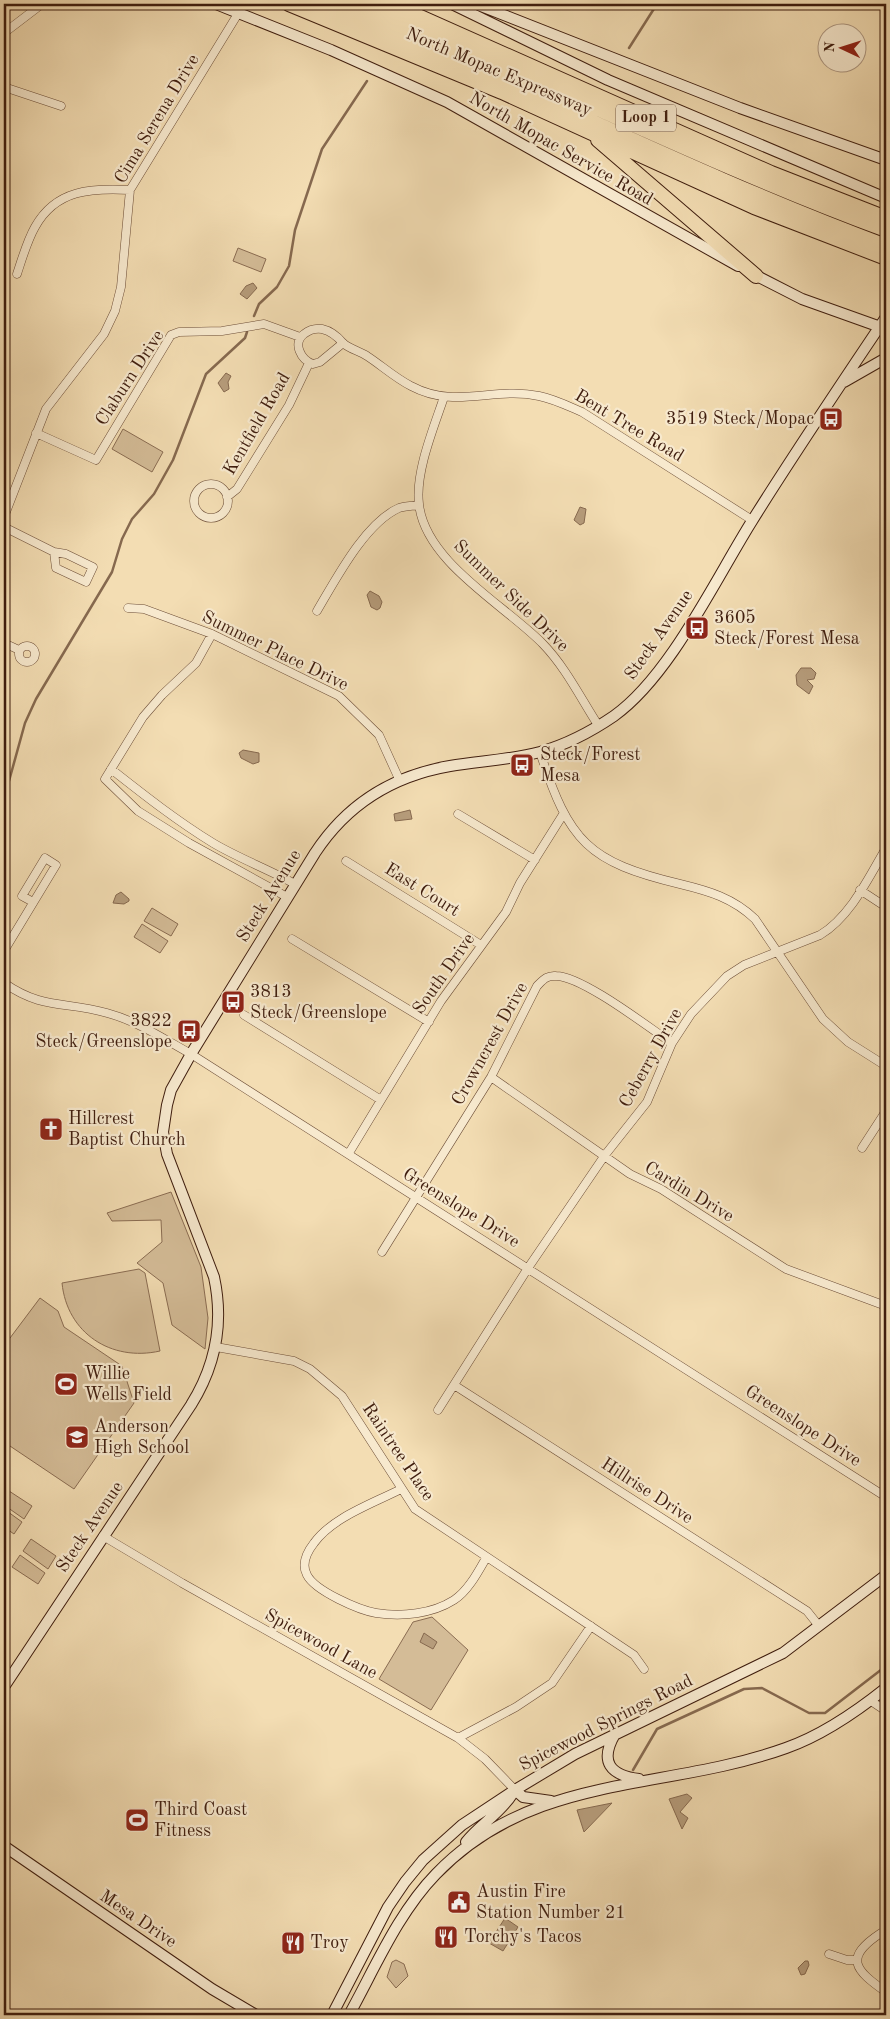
<svg xmlns="http://www.w3.org/2000/svg" width="890" height="2019" viewBox="0 0 890 2019" font-family="'Old Standard TT',serif">
	<style>
		.green { fill: #d4bc97; stroke: #8a6c52 }
		.water { fill: #b69c7b; stroke: #86694f }
		.lines { fill: none; stroke-linecap: round; stroke-linejoin: round }
		.stream { stroke: #86694f; stroke-width: 2.5 }
		.street-casing { stroke: #6c4d37; stroke-width: 9 }
		.secondary-casing { stroke: #3f1d0e; stroke-width: 12 }
		.highway-casing { stroke: #3f1d0e; stroke-width: 16 }
		.street { stroke: #f7e9ce; stroke-width: 8 }
		.secondary { stroke: #f7e9ce; stroke-width: 10 }
		.highway { stroke: #f3ddb3; stroke-width: 14 }
		.labels { text-anchor: middle; dominant-baseline: central; stroke-width: 4.5; stroke-linejoin: round; paint-order: stroke }
		.shield { fill: #f7e9ce; stroke: #765a48; stroke-width: 1 }
		.shield-label { font-size: 16px; font-weight: bold; fill: #3f1d0e }
		.street-label { font-size: 18px; fill: #3f1d0e; stroke: #f7e9ce }
		.poi-label { font-size: 18px; fill: #3f1d0e; stroke: #f7e9ce; text-anchor: start }
	</style>
	<rect width="100%" height="100%" fill="#f3ddb3"/>
	<filter id="stains"><feTurbulence type="fractalNoise" baseFrequency=".004" numOctaves="4"/><feColorMatrix values="0 0 0 0 .2 0 0 0 0 .09 0 0 0 0 .02 0 0 0 .5 -.17"/></filter>
	<radialGradient id="worn" r=".72"><stop offset=".6" stop-color="#630" stop-opacity="0"/><stop offset="1" stop-color="#630" stop-opacity=".3"/></radialGradient>
	<path class="green" d="M238,248l28,11 -5,13 -28,-11z
		M123,429l40,23 -11,20 -40,-23z
		M152,908l26,16 -7,12 -27,-15z
		M142,924l26,17 -8,12 -26,-16z
		M171,1192l30,75 7,51 -3,31 -33,-24 -9,-42 -26,-20 25,-21 -1,-22 -49,1 -5,-8z
		M139,1269l6,4 15,78c-49,11 -93,-18 -98,-68z
		M40,1298l18,13 6,16 58,39 12,37 -60,86 -70,-47v-96z
		M6,1489l26,17 -8,13 -20,-14v-12z
		M4,1509l18,13 -8,12 -10,-7z
		M31,1539l25,17 -8,13 -25,-18z
		M20,1555l25,18 -7,11 -26,-17z
		M432,1617l36,33 -37,60 -52,-31 34,-57z
		M396,1960l8,4 4,12 -12,12 -9,-11 5,-15z"/>
	<path class="water" d="M253,283l4,5 -10,11 -7,-5 6,-8z
		M226,373l5,3 -3,6 1,7 -5,3 -6,-9z
		M580,507l6,2 -2,14 -4,2 -6,-5z
		M370,591l9,5 3,6 -2,6 -3,2 -6,-3 -4,-12z
		M801,668h10l5,5 -2,6 -7,1 6,6 -4,8 -12,-9 -1,-10z
		M243,750l16,3v9l-6,2 -12,-6 -2,-5z
		M410,810l2,9 -17,2 -1,-7z
		M121,892l8,7v2l-5,3 -11,-1 3,-8z
		M424,1633l13,9 -4,7 -13,-7z
		M687,1794l5,4 -12,14 8,6 -6,11 -13,-30z
		M612,1803l-28,29 -7,-22z
		M505,1918l13,9 -15,24 -14,-8z
		M805,1961h3l1,4 -4,9 -4,1 -3,-7z"/>
	<g class="lines">
		<path class="stream" d="M629,48l28,-44
			M254,316l5,-12 18,-17 12,-21 6,-36 27,-81 45,-68
			M4,790l5,-9 16,-58 11,-24 76,-127 10,-33 10,-20 22,-25 19,-34 33,-86 39,-36 2,-6
			M633,1770l24,-41 87,-40 18,-1 47,25h16l61,-47"/>
		<g class="street-casing">
			<path id="street" d="M4,33l38,-29
				M4,87l57,19
				M17,274c5,-15 10,-33 18,-47 21,-38 57,-39 95,-37
				M343,343l-23,19 -7,2c-12,-4 -21,-21 -9,-30 5,-4 11,-6 18,-5 9,2 15,7 21,14 6,6 17,8 24,13 14,9 28,22 44,30 45,24 83,0 128,10 15,3 29,10 43,16l170,108
				M444,397c-10,30 -29,75 -25,107 6,58 86,101 124,140 23,24 37,53 55,81
				M36,433l60,27 75,-125 8,-3 43,-1 42,-7 36,13
				M194 501a17 17 0 1 1 34 0a17 17 0 1 1-34 0Z
				M227,497l10,-8 52,-84 20,-42
				M4,517l42,-108 58,-75 11,-23 6,-24 9,-97 109,-178
				M4,527l50,25 12,2 27,13 -7,15 -30,-14 -2,-16
				M128,608l16,1 68,25 127,62 40,39 20,44
				M317,611c19,-32 48,-88 82,-103 6,-2 14,-2 20,-3
				M212,634l-16,29 -34,32 -19,22 -38,62 33,32 51,32 98,54
				M4,643l15,7
				M19 654a8 8 0 1 1 16 0a8 8 0 1 1-16 0Z
				M540,752c29,90 48,110 140,132 29,7 53,14 75,35l68,100 25,23 38,24
				M111,769c33,26 66,52 102,74 25,15 55,26 82,41
				M458,814l77,46
				M346,861l135,84
				M860,890l26,17
				M292,939l137,83
				M4,951l52,-86 -11,-7 -23,38 11,6
				M4,983c39,27 61,18 103,30 30,8 57,26 84,41l695,443
				M244,1015l137,85
				M491,1077l139,97 31,15 125,80 100,37
				M862,1148l24,-37
				M349,1153l92,-152 65,-89 14,-29 44,-70
				M382,1252l109,-175 46,-91c6,-6 10,-11 19,-10 26,0 92,51 116,67
				M216,1347l78,14 16,8 32,27 73,113 219,146 10,14
				M454,1385l353,226 12,15
				M438,1410l90,-142 77,-113 42,-53 25,-59 19,-29 36,-38 17,-11 76,-30c30,-18 48,-56 66,-87
				M401,1489c-29,15 -68,28 -87,54 -7,9 -13,21 -7,32 8,16 52,35 69,38 26,4 56,1 78,-13 14,-9 24,-28 32,-42
				M103,1536l79,47 276,155 27,21 30,31
				M871,1701l15,10
				M458,1738l58,-31 36,-24 39,-57
				M881,1933c-38,25 -26,37 5,59
				M829,1954l18,6h10"/>
		</g>
		<g class="secondary-casing">
			<path id="secondary" d="M216,4l115,46 116,52 291,164
				M452,4l156,76 278,118
				M476,4l264,104 146,52
				M751,273l51,26 84,30
				M844,382l42,-24
				M4,1687l187,-282c25,-40 33,-82 23,-128l-47,-123 -4,-22 4,-27 4,-15 20,-36 124,-201c32,-49 77,-77 135,-87 29,-5 60,-6 90,-14 25,-7 52,-21 74,-36 56,-40 101,-136 138,-195 43,-69 89,-137 134,-204
				M615,1734c-16,28 -5,41 24,45
				M515,1790l8,7 28,4
				M466,1842c14,-18 34,-28 47,-49
				M4,1846l208,143 44,26
				M332,2015l56,-108 17,-25 18,-22 39,-35 53,-35 60,-36 208,-101 103,-78
				M349,2015c26,-47 49,-102 87,-141 98,-102 228,-82 350,-126 37,-13 70,-36 100,-60"/>
		</g>
		<g class="highway-casing">
			<path id="highway" d="M289,4l213,88 252,115 132,51
				M325,4c188,77 370,171 561,242
				M355,4c179,71 351,160 531,226
				M391,4l380,169 115,45
				M598,140l158,136"/>
		</g>
		<use href="#street" class="street"/>
		<use href="#secondary" class="secondary"/>
		<use href="#highway" class="highway"/>
	</g>
	<defs>
		<g id="bus-square" transform="scale(1.25)"><rect x="-9" y="-9" width="18" height="18" rx="4" fill="#8f2418" stroke="#f7e9ce"/><path d="M-5-6H5V4H4V6H2V4H-2V6H-4V4H-5ZM-3.5-4V0h7V-4ZM-3.5 1.2v1.5H-2V1.2ZM2 1.2v1.5H3.5V1.2Z" fill="#fff"/></g>
		<g id="church-square" transform="scale(1.25)"><rect x="-9" y="-9" width="18" height="18" rx="4" fill="#8f2418" stroke="#f7e9ce"/><path d="M-1.2-6h2.4v3.5h3.3v2.4h-3.3V6h-2.4V-.1h-3.3v-2.4h3.3Z" fill="#fff"/></g>
		<g id="stadium-square" transform="scale(1.25)"><rect x="-9" y="-9" width="18" height="18" rx="4" fill="#8f2418" stroke="#f7e9ce"/><path d="M0-5a6.5 5 0 1 0 0 10a6.5 5 0 1 0 0-10ZM-3.5-1.8h7v3.6h-7Z" fill="#fff"/></g>
		<g id="school-square" transform="scale(1.25)"><rect x="-9" y="-9" width="18" height="18" rx="4" fill="#8f2418" stroke="#f7e9ce"/><path d="M0-5L7-2L0 1L-7-2ZM-4 1L0 2.5L4 1V4Q0 6-4 4Z" fill="#fff"/></g>
		<g id="civic-square" transform="scale(1.25)"><rect x="-9" y="-9" width="18" height="18" rx="4" fill="#8f2418" stroke="#f7e9ce"/><path d="M-.6-6.5H3V-4.5H.6V-3L4-1V1h2V6H-6V1h2V-1L-.6-3ZM-1.2 2.5V6h2.4V2.5Z" fill="#fff"/></g>
		<g id="restaurant-square" transform="scale(1.25)"><rect x="-9" y="-9" width="18" height="18" rx="4" fill="#8f2418" stroke="#f7e9ce"/><path d="M-5-6h1v4h1v-4h1v4h1v-4h1v5L-1.5 .5V6h-2V.5L-5-1ZM5-6V6H3V1.5H1.5Q1.5-4 5-6Z" fill="#fff"/></g>
	</defs>
	<g fill-rule="evenodd">
		<use href="#bus-square" x="831" y="419"/>
		<use href="#bus-square" x="697" y="628"/>
		<use href="#bus-square" x="522" y="765"/>
		<use href="#bus-square" x="233" y="1002"/>
		<use href="#bus-square" x="189" y="1031"/>
		<use href="#church-square" x="51" y="1129"/>
		<use href="#stadium-square" x="66" y="1384"/>
		<use href="#school-square" x="77" y="1437"/>
		<use href="#stadium-square" x="137" y="1820"/>
		<use href="#civic-square" x="459" y="1902"/>
		<use href="#restaurant-square" x="446" y="1937"/>
		<use href="#restaurant-square" x="293" y="1943"/>
	</g>
	<g class="labels">
		<rect class="shield" x="616" y="104.5" width="60" height="27" rx="4"/>
		<g class="shield-label">
			<text x="646" y="118">Loop 1</text>
		</g>
		<g class="street-label">
			<text transform="translate(499 72) rotate(23)">North Mopac Expressway</text>
			<text transform="translate(157 119) rotate(-59)">Cima Serena Drive</text>
			<text transform="translate(561 149) rotate(30)">North Mopac Service Road</text>
			<text transform="translate(130 378) rotate(-57)">Claburn Drive</text>
			<text transform="translate(257 424) rotate(-60)">Kentfield Road</text>
			<text transform="translate(629 426) rotate(31)">Bent Tree Road</text>
			<text transform="translate(511 596) rotate(44)">Summer Side Drive</text>
			<text transform="translate(659 635) rotate(-55)">Steck Avenue</text>
			<text transform="translate(275 651) rotate(26)">Summer Place Drive</text>
			<text transform="translate(422 890) rotate(32)">East Court</text>
			<text transform="translate(269 896) rotate(-58)">Steck Avenue</text>
			<text transform="translate(444 974) rotate(-55)">South Drive</text>
			<text transform="translate(490 1044) rotate(-61)">Crowncrest Drive</text>
			<text transform="translate(651 1058) rotate(-61)">Ceberry Drive</text>
			<text transform="translate(689 1192) rotate(31)">Cardin Drive</text>
			<text transform="translate(461 1208) rotate(32)">Greenslope Drive</text>
			<text transform="translate(803 1426) rotate(33)">Greenslope Drive</text>
			<text transform="translate(398 1452) rotate(56)">Raintree Place</text>
			<text transform="translate(647 1491) rotate(33)">Hillrise Drive</text>
			<text transform="translate(90 1527) rotate(-56)">Steck Avenue</text>
			<text transform="translate(321 1644) rotate(29)">Spicewood Lane</text>
			<text transform="translate(606 1723) rotate(-27)">Spicewood Springs Road</text>
			<text transform="translate(138 1919) rotate(34)">Mesa Drive</text>
		</g>
		<g class="poi-label">
			<text x="814" y="419" text-anchor="end">3519 Steck/Mopac</text>
			<text x="714" y="618">3605<tspan x="714" dy="21">Steck/Forest Mesa</tspan></text>
			<text x="540" y="755">Steck/Forest<tspan x="540" dy="21">Mesa</tspan></text>
			<text x="250" y="992">3813<tspan x="250" dy="21">Steck/Greenslope</tspan></text>
			<text x="172" y="1021" text-anchor="end">3822<tspan x="172" dy="21">Steck/Greenslope</tspan></text>
			<text x="68" y="1119">Hillcrest<tspan x="68" dy="21">Baptist Church</tspan></text>
			<text x="84" y="1374">Willie<tspan x="84" dy="21">Wells Field</tspan></text>
			<text x="94" y="1427">Anderson<tspan x="94" dy="21">High School</tspan></text>
			<text x="154" y="1810">Third Coast<tspan x="154" dy="21">Fitness</tspan></text>
			<text x="476" y="1892">Austin Fire<tspan x="476" dy="21">Station Number 21</tspan></text>
			<text x="464" y="1937">Torchy's Tacos</text>
			<text x="310" y="1943">Troy</text>
		</g>
	</g>
	<rect width="890" height="2019" fill="none" stroke="#f3ddb3" stroke-width="20"/>
	<rect x="5" y="5" width="880" height="2009" fill="none" stroke="#3f1d0e" stroke-width="2.5"/>
	<rect x="10" y="10" width="870" height="1999" fill="none" stroke="#3f1d0e"/>
	<g transform="translate(842 48) rotate(274)"><circle r="24" fill="#f7e9ce" stroke="#ad9781"/>
	<path d="M0-4L9 19L0 12L-9 19Z" fill="#8f2418"/>
	<text y="-8" font-size="14" font-weight="bold" text-anchor="middle" fill="#3f1d0e">N</text>
	</g>
	<rect width="100%" height="100%" filter="url(#stains)"/>
	<rect width="100%" height="100%" fill="url(#worn)"/>
</svg>
